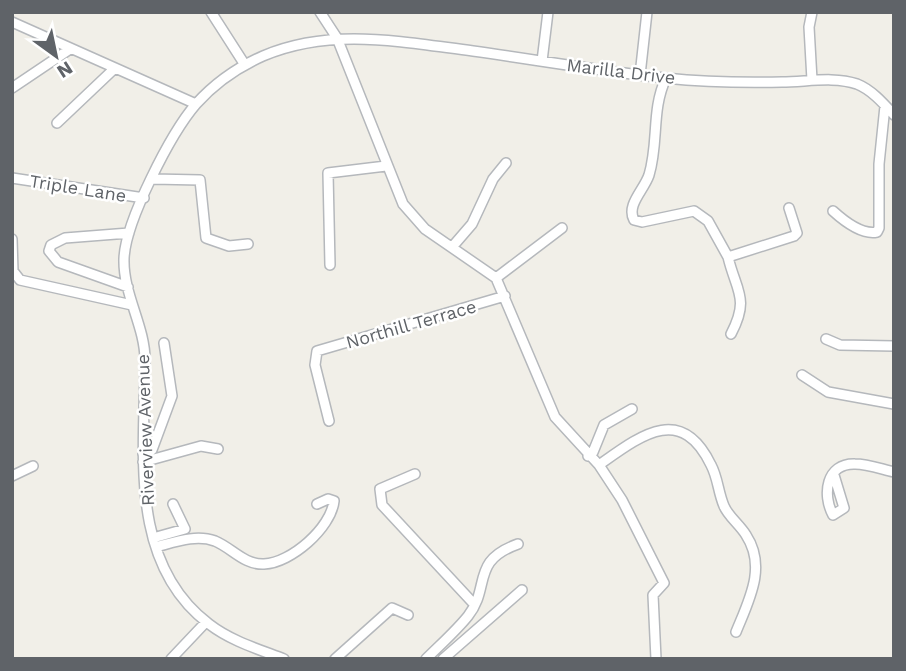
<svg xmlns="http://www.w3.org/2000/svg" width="906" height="671" viewBox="0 0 906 671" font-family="'Work Sans',sans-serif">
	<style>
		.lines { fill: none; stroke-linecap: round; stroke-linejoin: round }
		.minor-casing { stroke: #b5b8bc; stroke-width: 12 }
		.minor { stroke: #fff; stroke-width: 9 }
		.labels { text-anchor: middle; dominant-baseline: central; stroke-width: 5; stroke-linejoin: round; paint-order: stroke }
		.street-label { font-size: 18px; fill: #5f6368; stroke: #fff }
	</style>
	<rect width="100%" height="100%" fill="#f1efe8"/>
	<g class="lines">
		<g class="minor-casing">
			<path id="minor" d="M211,12l34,53
				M320,12l17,26 66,166 22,25 71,49 59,139 44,48 23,35 42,83 -11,12 3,64
				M12,22l184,82
				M542,61l6,-49
				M640,75l7,-63
				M666,78c-15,32 -7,64 -17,97 -5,15 -23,30 -15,45l8,2 52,-11 14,10 20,36 66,-21 3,-3 -8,-25
				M812,80l-3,-53 3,-15
				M12,88l58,-39
				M57,123l58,-55
				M12,178l132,20
				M153,179l47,1 6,58 23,8 19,-2
				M833,211c11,10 29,24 44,21l2,-4v-64l6,-58
				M12,239l1,32 7,9 112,25
				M453,246l19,-22 21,-45 13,-16
				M728,257c8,34 22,41 3,77
				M330,265l-2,-92 58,-7
				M496,278l66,-50
				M128,287l-70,-25 -9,-11 2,-6 14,-7 64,-5
				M826,339l14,6 54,1
				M802,375l26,17 66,12
				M329,421l-14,-56 2,-14 188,-55
				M143,454l9,-4 20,-54 -8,-53
				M588,456l5,-4 11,-27 28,-16
				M143,462l58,-16 17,3
				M599,465c41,-29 82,-62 112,0 7,13 7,27 13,41 4,10 16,19 22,29 21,32 3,65 -10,97
				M415,474l-35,15 2,16 92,99
				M834,475l10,33 -11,7c-11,-20 -7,-52 22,-51 12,0 26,5 39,8
				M12,476l21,-10
				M153,538l32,-9 -12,-25
				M156,547c19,-5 40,-13 59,-6 17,7 29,24 49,23 27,-1 67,-36 70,-63l-6,-2 -11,5
				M171,659l35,-37
				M284,659c-26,-10 -53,-18 -75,-35 -82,-62 -64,-174 -64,-264 0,-34 -22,-66 -21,-101 1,-37 47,-126 72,-155 18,-20 42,-37 67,-48 68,-29 139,-14 210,-5 64,9 128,20 192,27 39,4 78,5 117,4 24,0 52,-6 75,2 15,6 27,20 37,31
				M335,659l57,-51 16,7
				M426,659c14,-14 30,-28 42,-43 23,-29 2,-55 50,-72
				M443,659l79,-69"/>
		</g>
		<use href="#minor" class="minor"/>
	</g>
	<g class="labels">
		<g class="street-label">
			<text transform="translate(621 71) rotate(7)">Marilla Drive</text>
			<text transform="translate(78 188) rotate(9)">Triple Lane</text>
			<text transform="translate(411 324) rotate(-16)">Northill Terrace</text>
			<text transform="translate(145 430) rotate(-92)">Riverview Avenue</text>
		</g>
	</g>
	<rect width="906" height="671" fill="none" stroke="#5f6368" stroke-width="28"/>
	<g transform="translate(56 56) rotate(147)" stroke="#ffffff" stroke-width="5" paint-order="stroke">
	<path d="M0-5L12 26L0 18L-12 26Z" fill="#5f6368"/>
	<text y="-10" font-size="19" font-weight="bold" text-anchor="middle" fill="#5f6368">N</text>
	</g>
</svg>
